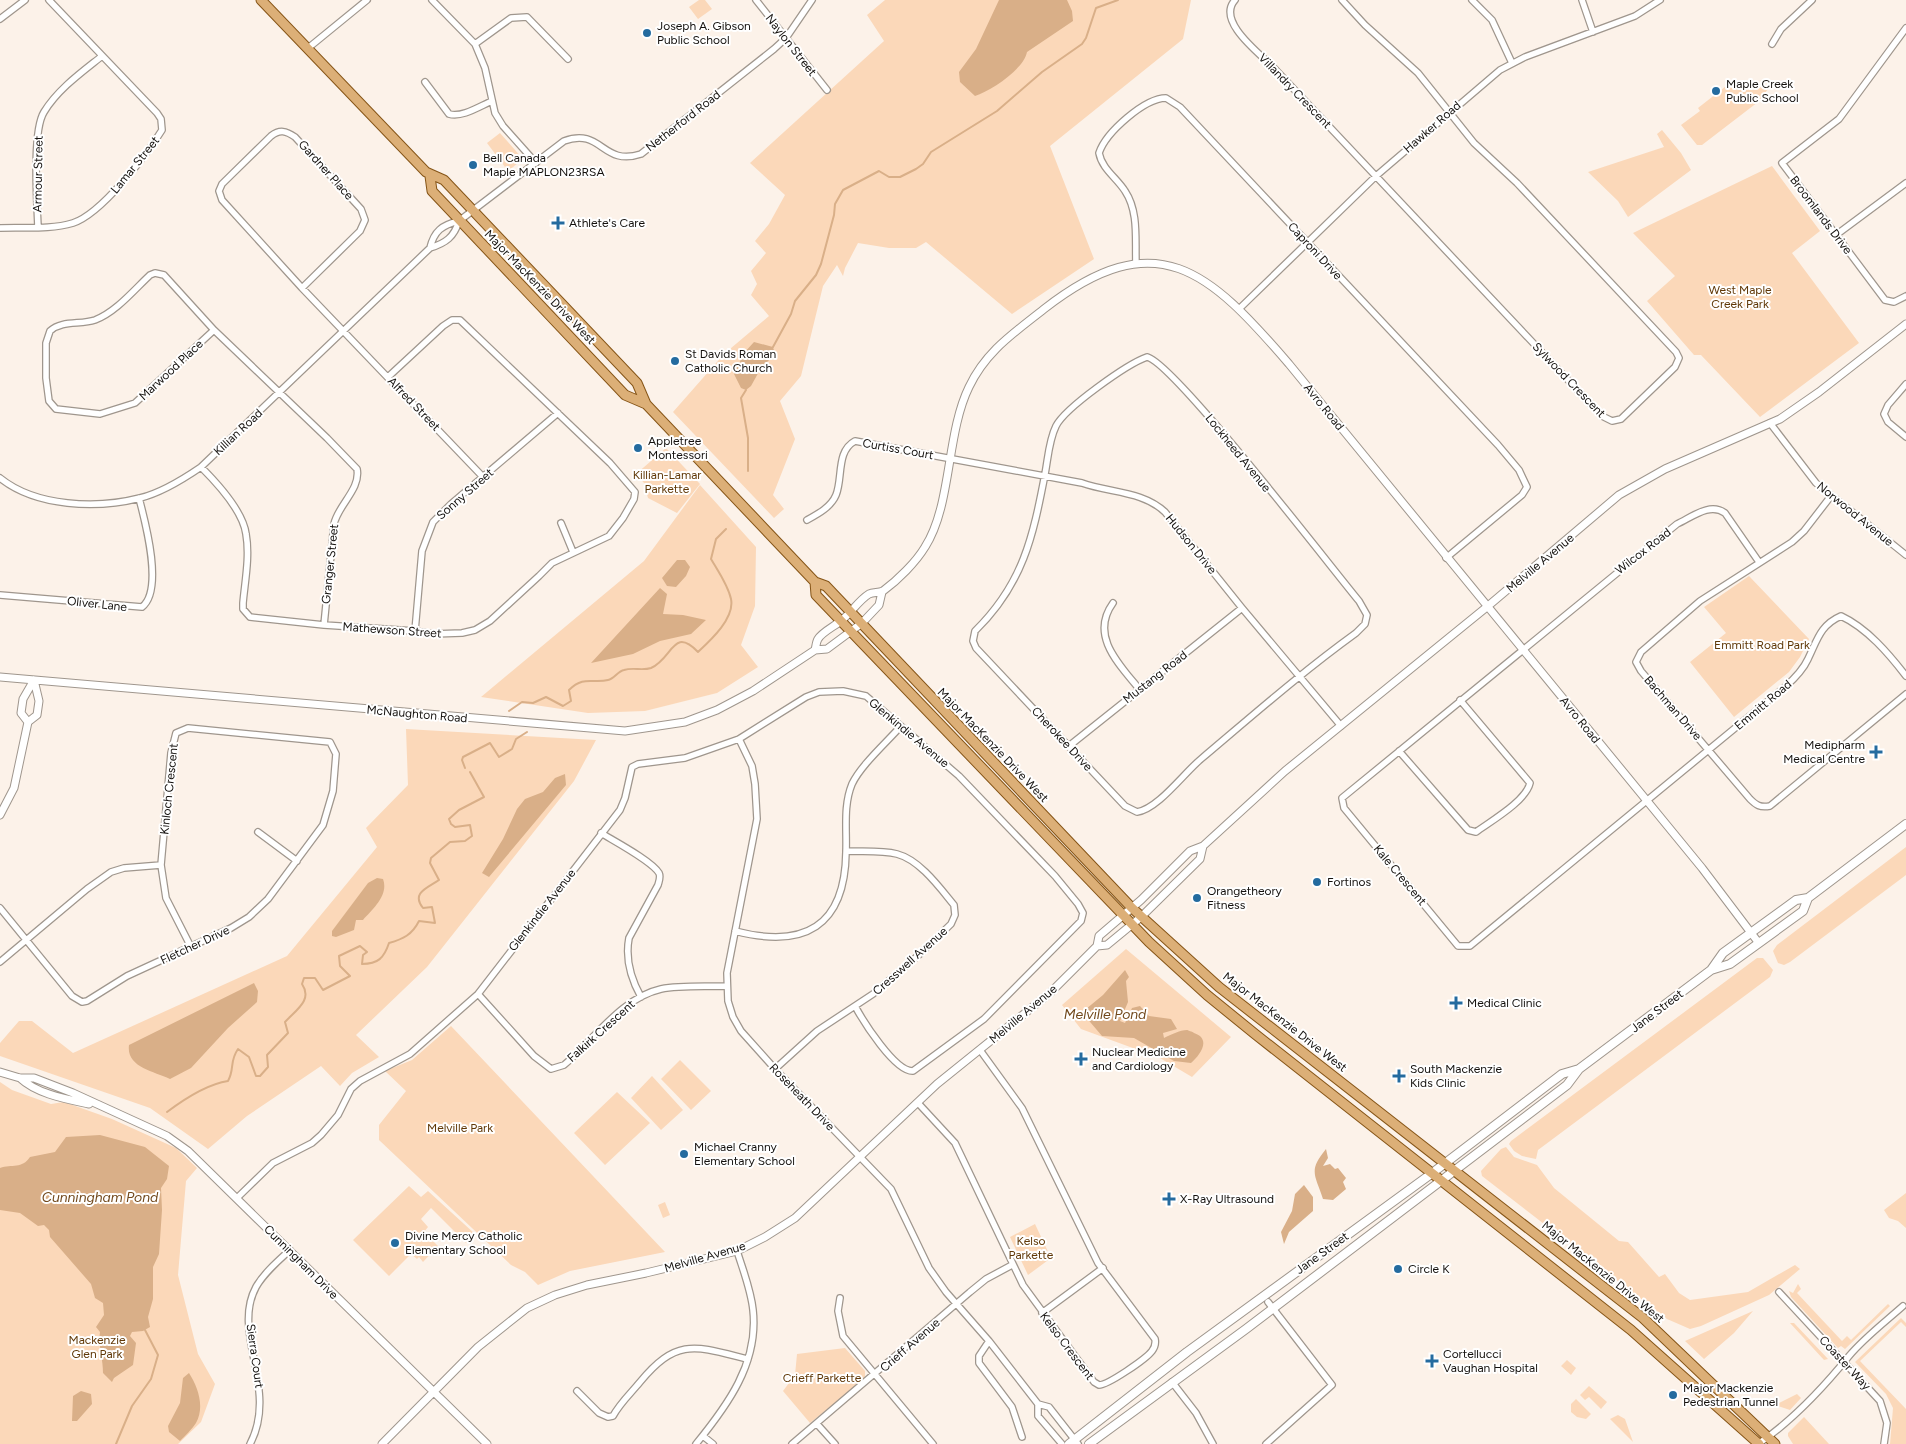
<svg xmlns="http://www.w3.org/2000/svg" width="1906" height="1444" viewBox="0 0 1906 1444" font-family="Figtree,sans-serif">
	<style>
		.green { fill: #fbd8b9 }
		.water { fill: #d9af88 }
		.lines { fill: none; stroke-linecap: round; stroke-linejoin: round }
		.stream { stroke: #d9af88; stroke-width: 2 }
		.minor-casing { stroke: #9f968d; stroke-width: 8 }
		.tertiary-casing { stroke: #9f968d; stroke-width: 9 }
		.secondary-casing { stroke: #9f968d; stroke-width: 10 }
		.primary-casing { stroke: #865517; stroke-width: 11 }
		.minor { stroke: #fff; stroke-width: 5.5 }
		.tertiary { stroke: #fff; stroke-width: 7 }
		.secondary { stroke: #fff; stroke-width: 8 }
		.primary { stroke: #dcaf77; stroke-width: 9 }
		.poi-dot { fill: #246b9f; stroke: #fff; stroke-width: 2 }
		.labels { text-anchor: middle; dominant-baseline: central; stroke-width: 4; stroke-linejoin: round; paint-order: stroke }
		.poi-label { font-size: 12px; fill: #14110e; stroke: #fff; text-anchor: start }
		.street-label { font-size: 12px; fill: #14110e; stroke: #fff }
		.park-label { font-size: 12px; fill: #603807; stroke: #fff }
		.water-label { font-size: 14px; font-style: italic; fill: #71481b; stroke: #fff }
	</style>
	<rect width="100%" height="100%" fill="#fcf2e9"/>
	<path class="green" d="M699,0h6l7,9 -14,10 -9,-12z
		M885,0h306l-8,39 -133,107 44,113 -82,55 -86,-72 -10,6h-27l-31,-5 -13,25 -2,8 -6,-11 -14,21 -22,90 -21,25 15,38 -22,56 11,14 -10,9 -101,-106 51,-58 45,-38 -18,-21 6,-11 -6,-13 15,-18 -11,-12 14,-17 16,-29 -35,-32 134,-122 -17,-26z
		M1735,79c7,10 16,15 28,7l5,3 -10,13 -56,43h-5l-16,-20 19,-14 -2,-3z
		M1662,130l19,23 10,17 -63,47 -10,-16 -30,-29 76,-25 -7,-13z
		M500,133l23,26 -15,12 -21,-28z
		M1772,166l48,65 -28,22 67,90 -99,74 -59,-62h-7l-47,-54 28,-25 -42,-43z
		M666,448l34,36 -23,29 -29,-15 -4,-15 -8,-9z
		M700,485l56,62 -1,59 -14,39 17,22 -41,26 -72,18 -57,2 -107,-16 163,-136z
		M1749,576l60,63 -9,18 -11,15 -55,45 -44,-55 36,-29 -22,-26z
		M406,729l190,11 -22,41 -147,186 -71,68 23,22 -27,16 -12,13 -19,-20 -74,50 -39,33 -58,-41 -150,-52v-13l19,-22h13l41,32 214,-97 90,-109 -11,-19 42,-43z
		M1906,847v28l-116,87 -6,3 -6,-2 -5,-12 4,-6z
		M1126,949l105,88 -39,40 -32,-19 -79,-29 -19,-24z
		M1757,958h6l10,12 -3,7 -232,173 -2,9 -14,-3 -8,-5 -5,-7 2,-3z
		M451,1026l214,226 -95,19 -32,14 -13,-13 -14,-7 -132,-125v-15l27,-34 -21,-20 27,-11z
		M680,1060l31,31 -20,19 -30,-31z
		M652,1076l31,34 -22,20 -30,-32z
		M0,1082l12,8 39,14 13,-2 48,17 64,29 21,20 -11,13 -8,94 20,79 17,30 -14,38 -23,22h-178z
		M617,1092l33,31 -45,42 -31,-32z
		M1506,1147l8,10 23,8 17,23 65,53 9,1 31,35 6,-3 14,19 11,7 58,-8 47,-27 5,4 -31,26 -68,31 -11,3 -23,-10 -185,-143 -1,-5 20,-22z
		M409,1186l12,11 7,-6 47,43 -9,9 -35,-35 -10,11 7,8 -4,5 14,14 -15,16 -4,-5 -2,2 -6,-5 -22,22 -36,-36z
		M1906,1193v35l-8,-7 -9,-3 -5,-8z
		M665,1202l5,13 -7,3 -5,-13z
		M1035,1224l16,34 -23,17 -18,-38z
		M1798,1284l3,5 -4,4 45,48 5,-5 4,4 37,-36 2,2 -45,43 -4,-3 -3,2 -47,-51 -2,-6 4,2z
		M1753,1311l-19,22 -30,26 -19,-18z
		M1901,1318l5,5v4l-5,-5 -41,39 46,48v35h-16l3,-36 -7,-14 -31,-32z
		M1790,1323h4l34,36 -4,1z
		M845,1348l20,23v8l-55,44 -27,-32 12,-16 2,-21z
		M1567,1360l9,8 -5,7 -10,-9z
		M1589,1386l18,16 -6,7 -12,-12 -4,3 -5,-5z
		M1797,1394l4,4 -11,12 -12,-4 -1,-2z
		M1576,1399l15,15 -5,5 -9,-2 -6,-5v-8z
		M1618,1415l7,4 8,23 -23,-23z
		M1804,1417l25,27h-36l-5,-8v-3z"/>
	<path class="water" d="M999,0h68l5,11 1,10 -46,31c-3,17 -36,39 -52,44l-15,-14 -1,-10 17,-23z
		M754,342l19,5 2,7 -14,14 -10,18 -5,4 -5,-2 -7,-14 10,-21z
		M677,560h8l5,7 -4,9 -10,11 -9,-1 -5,-8z
		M660,588l7,6 -4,20 20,1 23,5 -15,14 -31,7 -27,13 -42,9z
		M565,774l1,11 -77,92 -7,-4 21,-34 14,-30 8,-10 18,-7 12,-14z
		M377,878l6,1c6,16 -10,30 -20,41h-7l-2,10 -18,7 -4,-1v-5l36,-48z
		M1125,970l4,7 -3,4 2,21 -8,19 5,2 7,-15 8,-2 9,10 22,3 6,10 -14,4 1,5c6,-3 16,-8 23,-8 0,0 6,2 7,3 18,6 6,22 -3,30l-17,-2 -40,-23 -32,-2 -17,-20 1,-7 17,-14z
		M254,983l4,8 -1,11 -29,26 -37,40 -21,11c-17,-8 -44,-12 -41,-34z
		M100,1135l45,12 24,19 -2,13 -6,9 1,22 -3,44 -6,13v32l-5,18 2,10 -7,4 -11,1 -2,4 6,7 -3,22 -19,13 -2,4 -9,-9c0,-15 -5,-27 -3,-41l-4,-5 8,-12 -1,-12 -8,-5 -4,-14 -41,-47 -1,-7 -5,-5 -6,1 -18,-13 -20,-3v-42c12,-4 22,1 30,-11l25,-5 11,-15z
		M1326,1149l2,9 -5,8 7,-2 5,5 3,-1 8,10 -3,4 3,7 -13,11 -10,-1c-8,-25 -15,-28 3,-50z
		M1304,1185l9,12v14l-24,21 -5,12 -3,-12 11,-21 3,-17z
		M189,1373c9,14 16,34 7,50 -4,6 -11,13 -16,18l-11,-9 -1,-6 12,-23 3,-25z
		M81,1391l10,3 1,10 -15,17h-5l1,-25z"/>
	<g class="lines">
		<path class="stream" d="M773,347l18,-33 4,-13 21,-26 5,-11 13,-49 1,-11 8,-14 36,-19 10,6h11l16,-8 7,-5 8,-12 66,-41 45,-39 40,-28 4,-6 10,-30 22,-8
			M746,390l-5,8 7,40v33
			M509,711l13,-9 11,1 13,-6 17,9 8,-5 -2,-11c15,-15 24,-6 39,-10 6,-1 10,-9 16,-10 9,-3 18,1 27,-2 22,-10 22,-42 47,-16 13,-12 37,-34 33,-53 -3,-14 -13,-28 -20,-40l5,-20 10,-10
			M465,768l-3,-8 1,-3 27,-14 9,14 13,-8 4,-10 11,-7
			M167,1112c16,-12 41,-28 61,-31 7,-13 1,-19 10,-32l11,8 7,19h4l8,-9 -1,-12 21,-22 -3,-11c11,-12 28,-22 17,-38l2,-6h11l8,12 27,-14 -10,-10 -1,-10 21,-10 7,6 -4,3 -1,9c16,0 22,-6 27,-21 14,-4 23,-8 30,-22l16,2 -3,-16 -9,1c-12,-15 4,-20 16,-28l-9,-17 1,-5 19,-16 15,-1 7,-5 -2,-11 -15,2 -4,-3 -2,-5 10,-9 25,-13 -14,-25
			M116,1444l16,-38 19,-27 7,-24 -13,-25"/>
		<g class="minor-casing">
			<path id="minor" d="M432,0l43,44 10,24 10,45 8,13 33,37
				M756,0l71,90
				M1235,0c-19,21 24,53 38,67l329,349 10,5 9,-2 54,-52 4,-9 -3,-6 -159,-169 -43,-40 -56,-70 -53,-48 -23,-25
				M1472,0l20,20 20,43
				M1582,0l11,32
				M0,19l25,-19
				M1906,28l-67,91 -57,44 103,137 9,2 12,-6
				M475,44l36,-26 16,-1 41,42
				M1772,44l9,-15 31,-29
				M307,49l60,-49
				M425,82l24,32c13,4 31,-8 43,-13
				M38,227c-1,-25 -6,-96 6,-115 14,-23 38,-40 58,-56
				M0,228c24,-1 50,2 73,-5 28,-9 73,-67 89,-93l-1,-11 -4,-6 -108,-113
				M1836,235l70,-52
				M430,248c4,-17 12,-23 29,-27l105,-80c38,-14 38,26 77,13l133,-105 12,-11 26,-38
				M1136,264c-1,-24 3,-52 -11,-73 -8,-13 -23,-22 -26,-38 7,-21 46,-55 67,-55l14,9 318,338 21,25 8,17 -5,8 -76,63
				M302,288l58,-57 5,-11 -4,-11 -66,-72c-9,-6 -15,-8 -24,-1l-49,48 -3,7 3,9 80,88 181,189
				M1239,309l137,-133 124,-106 25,-13 110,-41 25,-16
				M214,330l-79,73 -35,11 -44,-5 -7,-8 -3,-23v-35l4,-12c12,-11 30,-6 45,-11 21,-8 39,-30 55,-45l5,-2 9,2 50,55 113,108 30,31c4,20 -19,36 -23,55l-10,101
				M1147,357c26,5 183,209 212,244l8,14 -2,9 -9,9c-54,39 -104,83 -155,126 -17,14 -43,50 -64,53l-12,-6 -149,-158 -3,-7 2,-10c48,-47 58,-94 70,-157 3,-16 4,-34 11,-48 9,-18 71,-62 91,-69z
				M1906,384l-18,21 -4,9 4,8 18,15
				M1770,423l46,60 90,72
				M201,467c16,16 42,44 45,67 4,22 -1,47 -3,69v6l7,8 74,8 91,6 18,3 29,-1 13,-3 15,-9 49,-45 13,-13 57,-27 14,-18 11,-19 1,-7 -25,-29 -150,-143h-8l-9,6 -55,51
				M0,478c36,29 97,31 140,20 21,-5 42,-18 61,-31l229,-219c16,-5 24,-11 29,-27
				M1831,496l-27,35 -12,11 -92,59 -59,51 -5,10 5,9 109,128c6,6 10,9 20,7l136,-112
				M807,520c11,-6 24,-13 29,-25 7,-17 0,-44 19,-54l227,42c28,10 61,8 83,29l77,96 99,118
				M561,523l12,29
				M1759,562l-34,-49c-15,-11 -33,4 -48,11l-335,274 2,10 114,138h12l315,-259c9,-8 18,-17 23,-28 9,-18 12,-34 33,-43 26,12 48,38 65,60
				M0,595l142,12c22,-17 3,-86 -3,-109
				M1113,603c-24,33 7,62 27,87
				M415,631l7,-80 11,-29 18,-18 107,-91
				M739,739l13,27 3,18 2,35 -30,154 1,28 5,16 8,14 34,38 116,120 38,79 17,24 43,49 49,63v12l24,28
				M1069,746l173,-138
				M1399,751l69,79 8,2c15,-11 50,-31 54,-49l-70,-83
				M258,832l39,29
				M601,833c13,8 51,28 58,40 2,4 0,8 -1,12l-29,53c-4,21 2,41 12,59
				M0,908l72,88 10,6 5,-1 40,-25 104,-48 18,-11 19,-18 55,-74 10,-34 3,-37 -6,-12 -142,-14 -12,5 -5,20 -10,112 5,33 25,49
				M735,931c69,18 110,-4 111,-79 1,-22 -3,-46 6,-68 9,-19 35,-42 49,-58
				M0,962l87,-73 24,-17 13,-4 37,-3
				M478,994l56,62 17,13 13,-4c30,-25 57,-67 97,-76 20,-4 44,-2 66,-3
				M775,1069l42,-38 56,-37 47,-40 31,-30 4,-9 -1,-10c-14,-17 -34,-45 -57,-51 -16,-4 -35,-2 -51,-3
				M918,1103l37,40 68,142 71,97 5,3c9,0 47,-26 53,-34 3,-4 4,-7 3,-12l-57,-76 -76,-155 -42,-58
				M237,1198l36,-35 39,-20 9,-8 17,-20 13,-26 9,-8 50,-27 68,-60 142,-184 5,-12 7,-31 6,-3 47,-6 54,-19 67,-42 13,-5 24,-1 23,5 93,80 96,100 23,28 5,9 -2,8 -97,98 -71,52c-18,1 -50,-50 -58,-65
				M1779,1292l101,109 7,22 -3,21
				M840,1298l-2,13 5,25 90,108
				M1042,1313l61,-45
				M989,1341l-10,15v7l33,44 10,30
				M1172,1382l24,31 17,31
				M577,1391l22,22 9,4 5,-1c7,-13 18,-23 27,-34 37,-45 56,-36 107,-23
				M1038,1404l11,3 29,37
				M817,1424l18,20
				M703,1436l10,8
				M250,1444c29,-55 -19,-111 6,-157 8,-14 22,-26 34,-37
				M696,1444c31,-38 63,-81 57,-134 -2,-20 -10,-40 -16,-59
				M792,1444l178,-152 16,-13 26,-14
				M1266,1444l66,-59 -64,-83
				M1758,1444c34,-23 65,-56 91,-88 15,-18 36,-34 54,-50"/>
		</g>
		<g class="tertiary-casing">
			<path id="tertiary" d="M815,650c1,-3 1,-8 3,-11 4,-7 17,-13 24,-19 9,-7 17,-20 27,-26 4,-2 10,-1 14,-3 15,-11 33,-29 42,-44 27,-42 21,-113 44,-160 17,-36 45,-54 75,-78 113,-88 165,-38 245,55l413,504 56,74
				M0,677l625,54 60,-9 32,-12 36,-19 62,-41 12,-1 35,-26 17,-18 3,-13
				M28,722l-7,-9 2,-14 11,-19
				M0,815l14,-27 14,-66 9,-7 2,-14 -5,-21
				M1097,946l10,-1 34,-28 59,-58 3,-13
				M0,1072l20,6h14l39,15 94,43 21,15 299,293
				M20,1078c17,16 46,21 69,26
				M382,1444l96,-97 49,-39 28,-13 32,-10 59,-12 91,-22 28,-14 30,-19 142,-134 113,-91 47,-47 2,-10 42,-36 49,-49 13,-5 82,-75 203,-165 131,-111 46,-26 115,-50 39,-27 87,-68"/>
		</g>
		<g class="secondary-casing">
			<path id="secondary" d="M1711,970l19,-6 73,-53 5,-13 98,-74
				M1069,1444l118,-92 244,-178 131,-100 17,-5
				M1089,1444l157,-115 321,-244 12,-16 132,-99 12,-17 73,-53 12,-2"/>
		</g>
		<g class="primary-casing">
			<path id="primary" d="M261,0l165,172 18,8 193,203 9,21 169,178 11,4 306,322 87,79 424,331 132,126
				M430,176l2,15 193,204 21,9
				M815,582l1,13 333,347 58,53 48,39 376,296 128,114"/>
		</g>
		<use href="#minor" class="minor"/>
		<use href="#tertiary" class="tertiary"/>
		<use href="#secondary" class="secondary"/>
		<use href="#primary" class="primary"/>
	</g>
	<g class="poi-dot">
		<circle cx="647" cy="33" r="5"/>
		<circle cx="1716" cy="91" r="5"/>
		<circle cx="473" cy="165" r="5"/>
		<path d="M555.5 215.5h5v5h5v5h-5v5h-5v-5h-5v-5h5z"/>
		<circle cx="675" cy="361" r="5"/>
		<circle cx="638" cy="448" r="5"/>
		<path d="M1873.5 744.5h5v5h5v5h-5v5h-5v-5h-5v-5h5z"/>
		<circle cx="1317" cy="882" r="5"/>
		<circle cx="1197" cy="898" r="5"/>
		<path d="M1453.5 995.5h5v5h5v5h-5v5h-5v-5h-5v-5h5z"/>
		<path d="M1078.5 1051.5h5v5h5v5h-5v5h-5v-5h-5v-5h5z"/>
		<path d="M1396.5 1068.5h5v5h5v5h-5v5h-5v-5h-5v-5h5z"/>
		<circle cx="684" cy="1154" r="5"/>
		<path d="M1166.5 1191.5h5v5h5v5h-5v5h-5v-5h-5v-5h5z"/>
		<circle cx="395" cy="1243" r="5"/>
		<circle cx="1398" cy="1269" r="5"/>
		<path d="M1429.5 1353.5h5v5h5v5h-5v5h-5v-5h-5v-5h5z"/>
		<circle cx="1673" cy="1395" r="5"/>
	</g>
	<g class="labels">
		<g class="poi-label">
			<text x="657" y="26">Joseph A. Gibson<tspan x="657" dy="14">Public School</tspan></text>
			<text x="1726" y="84">Maple Creek<tspan x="1726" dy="14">Public School</tspan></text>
			<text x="483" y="158">Bell Canada<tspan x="483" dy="14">Maple MAPLON23RSA</tspan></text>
			<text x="569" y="223">Athlete's Care</text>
			<text x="685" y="354">St Davids Roman<tspan x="685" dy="14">Catholic Church</tspan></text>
			<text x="648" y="441">Appletree<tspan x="648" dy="14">Montessori</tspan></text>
			<text x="1865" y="745" text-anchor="end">Medipharm<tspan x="1865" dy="14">Medical Centre</tspan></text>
			<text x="1327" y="882">Fortinos</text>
			<text x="1207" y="891">Orangetheory<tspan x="1207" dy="14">Fitness</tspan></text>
			<text x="1467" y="1003">Medical Clinic</text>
			<text x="1092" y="1052">Nuclear Medicine<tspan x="1092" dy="14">and Cardiology</tspan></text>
			<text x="1410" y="1069">South Mackenzie<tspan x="1410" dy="14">Kids Clinic</tspan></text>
			<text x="694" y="1147">Michael Cranny<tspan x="694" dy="14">Elementary School</tspan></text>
			<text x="1180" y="1199">X-Ray Ultrasound</text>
			<text x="405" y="1236">Divine Mercy Catholic<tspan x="405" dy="14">Elementary School</tspan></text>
			<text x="1408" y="1269">Circle K</text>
			<text x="1443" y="1354">Cortellucci<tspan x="1443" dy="14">Vaughan Hospital</tspan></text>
			<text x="1683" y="1388">Major Mackenzie<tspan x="1683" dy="14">Pedestrian Tunnel</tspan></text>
		</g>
		<g class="street-label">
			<text transform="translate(791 45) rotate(52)">Naylon Street</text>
			<text transform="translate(1295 91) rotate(46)">Villandry Crescent</text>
			<text transform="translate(683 121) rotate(-38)">Netherford Road</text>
			<text transform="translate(1432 127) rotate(-41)">Hawker Road</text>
			<text transform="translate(135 165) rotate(-51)">Lamar Street</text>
			<text transform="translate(326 170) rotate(48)">Gardner Place</text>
			<text transform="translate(38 174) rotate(-89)">Armour Street</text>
			<text transform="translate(1821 215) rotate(53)">Broomlands Drive</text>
			<text transform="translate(1315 251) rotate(47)">Caproni Drive</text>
			<text transform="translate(540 287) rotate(46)">Major MacKenzie Drive West</text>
			<text transform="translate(171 370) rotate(-43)">Marwood Place</text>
			<text transform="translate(1569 380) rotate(46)">Sylwood Crescent</text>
			<text transform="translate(414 404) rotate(46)">Alfred Street</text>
			<text transform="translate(1324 407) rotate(51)">Avro Road</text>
			<text transform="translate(238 432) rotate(-43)">Killian Road</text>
			<text transform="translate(898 449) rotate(10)">Curtiss Court</text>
			<text transform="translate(1238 453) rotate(51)">Lockheed Avenue</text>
			<text transform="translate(465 494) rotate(-41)">Sonny Street</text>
			<text transform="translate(1855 514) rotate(39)">Norwood Avenue</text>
			<text transform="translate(1191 544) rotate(51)">Hudson Drive</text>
			<text transform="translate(1643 551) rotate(-38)">Wilcox Road</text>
			<text transform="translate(1540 563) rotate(-40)">Melville Avenue</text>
			<text transform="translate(330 564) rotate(-84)">Granger Street</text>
			<text transform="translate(97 604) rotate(6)">Oliver Lane</text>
			<text transform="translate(392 630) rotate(4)">Mathewson Street</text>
			<text transform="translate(1155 677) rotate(-38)">Mustang Road</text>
			<text transform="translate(1763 705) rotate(-40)">Emmitt Road</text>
			<text transform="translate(1673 708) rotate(49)">Bachman Drive</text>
			<text transform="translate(417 714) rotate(5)">McNaughton Road</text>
			<text transform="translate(1580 720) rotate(51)">Avro Road</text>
			<text transform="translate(909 733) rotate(40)">Glenkindie Avenue</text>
			<text transform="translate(1062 739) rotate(47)">Cherokee Drive</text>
			<text transform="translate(993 745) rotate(46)">Major MacKenzie Drive West</text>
			<text transform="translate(169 789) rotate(-84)">Kinloch Crescent</text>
			<text transform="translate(1400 875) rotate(50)">Kale Crescent</text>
			<text transform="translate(542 910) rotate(-52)">Glenkindie Avenue</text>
			<text transform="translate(195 945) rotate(-25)">Fletcher Drive</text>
			<text transform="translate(910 961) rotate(-42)">Cresswell Avenue</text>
			<text transform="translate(1657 1011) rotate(-37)">Jane Street</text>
			<text transform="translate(1023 1014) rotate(-40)">Melville Avenue</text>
			<text transform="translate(1285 1022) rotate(38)">Major MacKenzie Drive West</text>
			<text transform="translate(601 1031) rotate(-42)">Falkirk Crescent</text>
			<text transform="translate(802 1097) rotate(46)">Roseheath Drive</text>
			<text transform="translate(1322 1253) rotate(-36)">Jane Street</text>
			<text transform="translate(705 1257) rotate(-16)">Melville Avenue</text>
			<text transform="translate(301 1262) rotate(45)">Cunningham Drive</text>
			<text transform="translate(1603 1272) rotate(39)">Major MacKenzie Drive West</text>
			<text transform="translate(910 1345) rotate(-41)">Crieff Avenue</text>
			<text transform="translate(1067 1346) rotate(53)">Kelso Crescent</text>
			<text transform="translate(255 1356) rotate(82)">Sierra Court</text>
			<text transform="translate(1845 1363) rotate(47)">Coaster Way</text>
		</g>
		<g class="park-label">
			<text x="1740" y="290">West Maple<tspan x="1740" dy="14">Creek Park</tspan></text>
			<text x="667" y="475">Killian-Lamar<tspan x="667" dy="14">Parkette</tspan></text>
			<text x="1762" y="645">Emmitt Road Park</text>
			<text x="460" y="1128">Melville Park</text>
			<text x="1031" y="1241">Kelso<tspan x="1031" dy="14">Parkette</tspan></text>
			<text x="97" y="1340">Mackenzie<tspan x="97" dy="14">Glen Park</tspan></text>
			<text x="822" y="1378">Crieff Parkette</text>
		</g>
		<g class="water-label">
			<text x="1105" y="1014">Melville Pond</text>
			<text x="100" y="1197">Cunningham Pond</text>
		</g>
	</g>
</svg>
